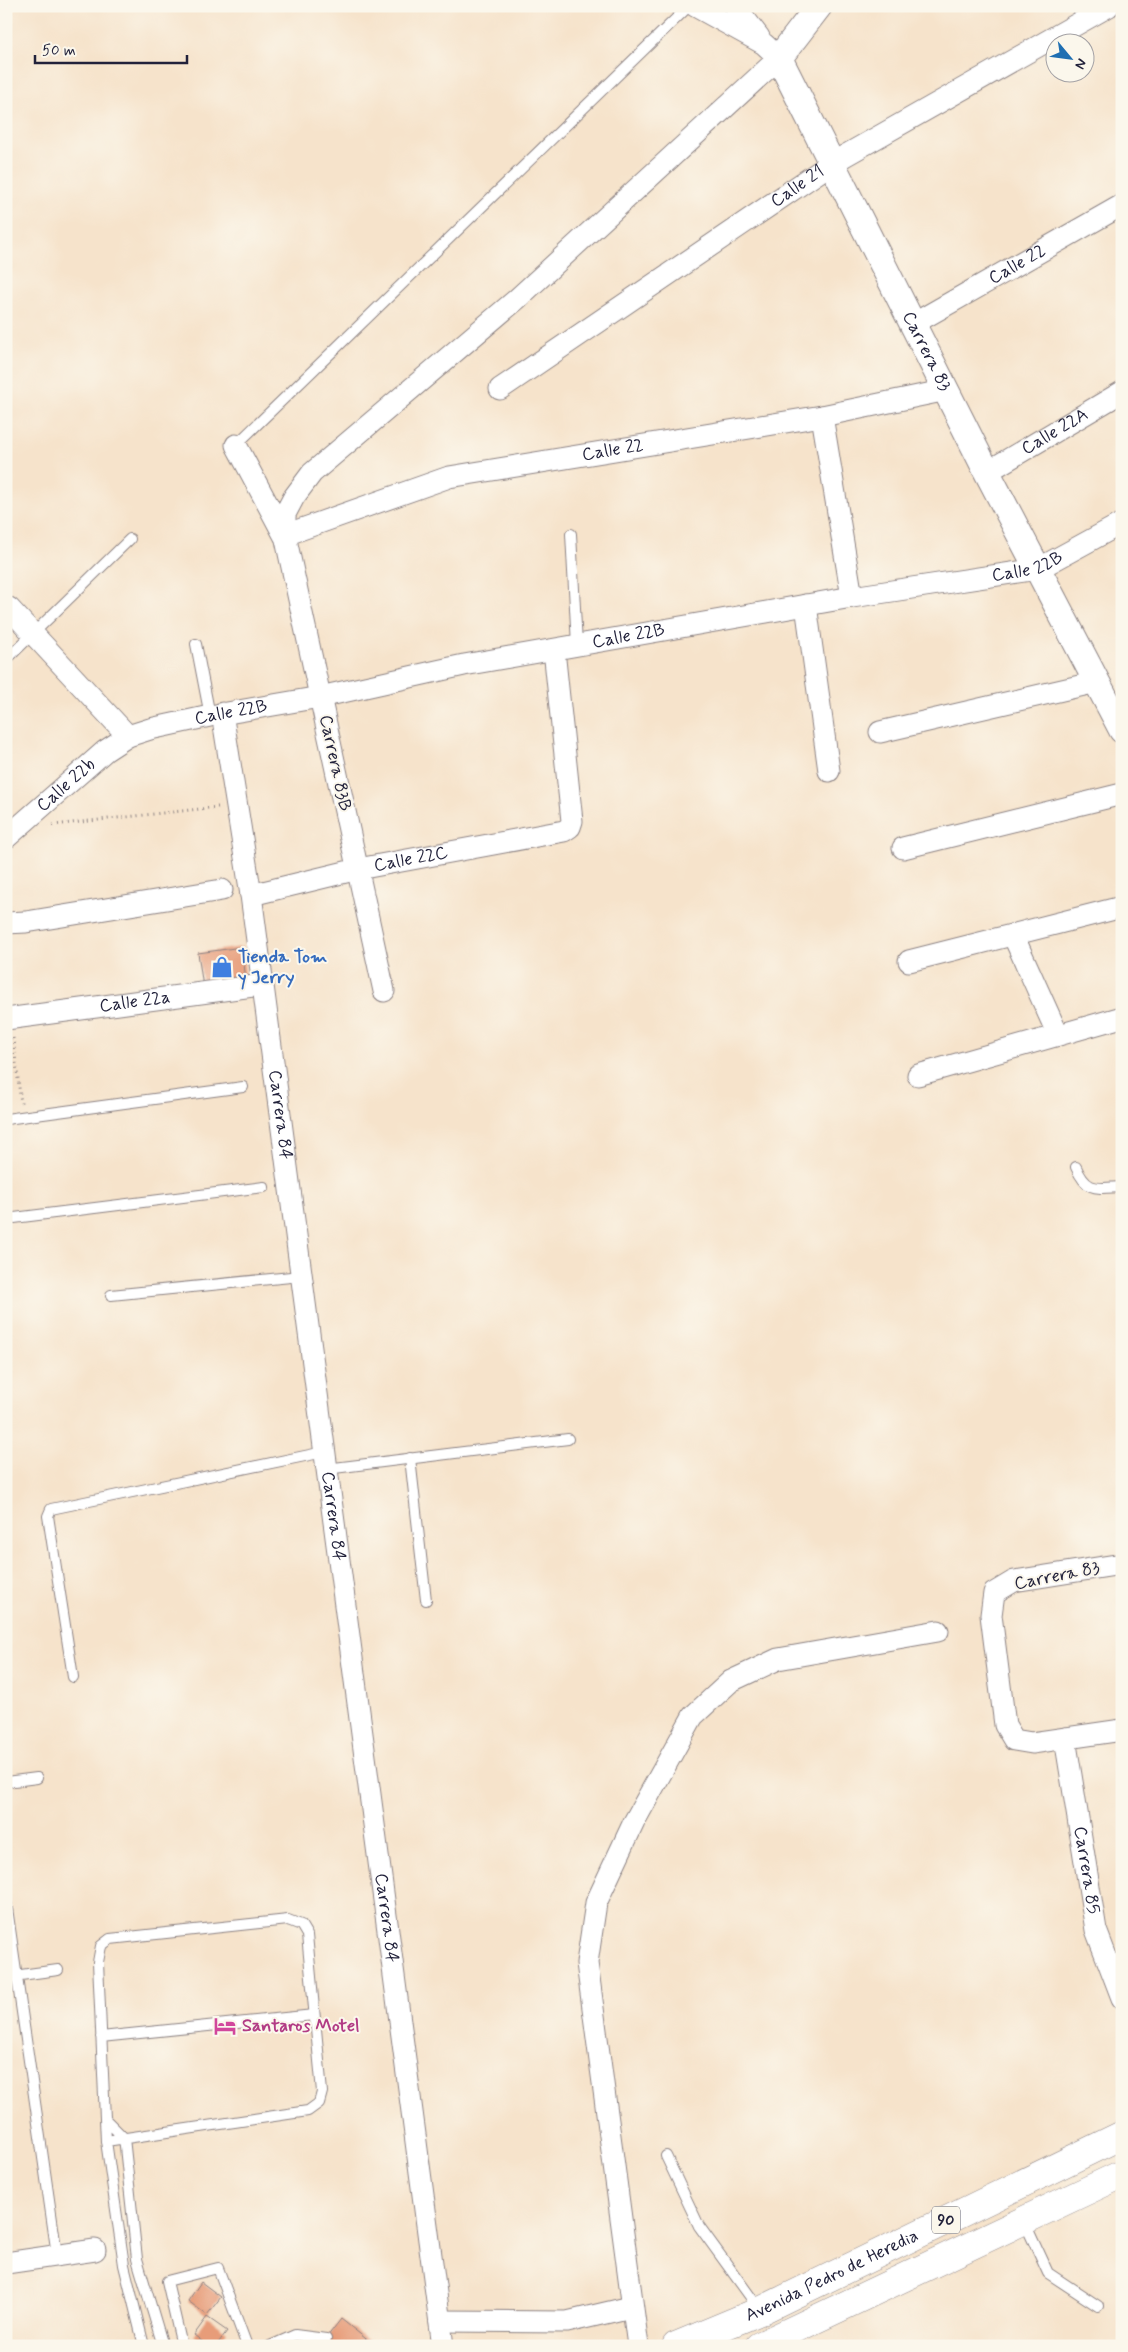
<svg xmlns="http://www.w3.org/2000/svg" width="1128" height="2352" viewBox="0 0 1128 2352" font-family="Mynerve,sans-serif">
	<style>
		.building { fill: #e79c79 }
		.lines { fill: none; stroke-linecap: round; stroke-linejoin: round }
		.service-casing { stroke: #8c8283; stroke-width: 12 }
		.minor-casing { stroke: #8c8283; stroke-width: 23 }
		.tertiary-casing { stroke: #8c8283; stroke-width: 28 }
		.trunk-casing { stroke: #8c8283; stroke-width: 29 }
		.path { stroke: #8c8283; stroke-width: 3; stroke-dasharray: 1 4; stroke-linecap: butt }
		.service { stroke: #fff; stroke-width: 10 }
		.minor { stroke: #fff; stroke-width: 21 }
		.tertiary { stroke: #fff; stroke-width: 26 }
		.trunk { stroke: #fff; stroke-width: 28 }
		.labels { text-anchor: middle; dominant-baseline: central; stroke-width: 4; stroke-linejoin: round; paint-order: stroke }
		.shield { fill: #fbf7ec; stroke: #636270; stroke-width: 1 }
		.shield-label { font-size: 16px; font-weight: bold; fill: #22223b }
		.street-label { font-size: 18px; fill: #22223b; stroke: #fbf7ec }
		.shop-label { font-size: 18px; font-weight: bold; fill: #366cbe; stroke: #fbf7ec; text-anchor: start }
		.hotel-label { font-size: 18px; font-weight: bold; fill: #b23c85; stroke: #fbf7ec; text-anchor: start }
	</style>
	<rect width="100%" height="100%" fill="#fbf7ec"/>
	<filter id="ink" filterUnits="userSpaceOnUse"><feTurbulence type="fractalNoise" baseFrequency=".02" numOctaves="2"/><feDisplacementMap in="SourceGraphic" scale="10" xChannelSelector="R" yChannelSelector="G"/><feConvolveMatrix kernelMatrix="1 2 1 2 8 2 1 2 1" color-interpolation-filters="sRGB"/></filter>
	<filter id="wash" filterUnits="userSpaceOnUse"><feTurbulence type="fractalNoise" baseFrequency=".0096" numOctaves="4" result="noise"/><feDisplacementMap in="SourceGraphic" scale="20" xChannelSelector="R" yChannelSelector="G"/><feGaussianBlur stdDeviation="1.12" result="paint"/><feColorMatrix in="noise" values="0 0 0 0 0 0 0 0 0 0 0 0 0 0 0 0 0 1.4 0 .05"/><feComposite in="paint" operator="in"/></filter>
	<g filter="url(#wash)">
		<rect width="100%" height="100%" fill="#f6e3cb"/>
		<g id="blocks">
			<path class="building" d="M242,947l4,34 -43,6 -5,-34z
				M201,2282l20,15 -14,18 -19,-14z
				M207,2317l20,14 -11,15h-8l-14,-11z
				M341,2319l29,23 -3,4h-47z"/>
		</g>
	</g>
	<g filter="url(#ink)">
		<use href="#blocks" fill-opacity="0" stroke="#8c8283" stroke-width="1"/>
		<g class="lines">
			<g class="service-casing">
				<path id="service" d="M236,445l453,-439
					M571,534l6,111
					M196,644l14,72
					M6,660l124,-121
					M6,1119l237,-32
					M1076,1167c11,26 21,21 46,20
					M6,1219l258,-32
					M111,1295l190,-19
					M410,1458l16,142
					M326,1469l242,-30
					M73,1677l-25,-161 3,-7 273,-57
					M6,1782l31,-4
					M6,1901l51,354
					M6,1977l52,-7
					M101,2037l213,-22
					M105,2119l19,19 13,121 26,87
					M106,2141l202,-30 11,-8 3,-11 -15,-157 -6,-10 -13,-5 -178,19 -9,7 -3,16 8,179 18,124 20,81
					M666,2156l33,70 61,84
					M1024,2221l24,52 50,33
					M182,2346l-15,-65 51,-13 29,78
					M270,2346l25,-11 31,4"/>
			</g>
			<g class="minor-casing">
				<g id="minor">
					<path d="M735,6l24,31"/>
					<path id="s1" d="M913,324l209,-119"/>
					<path id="s2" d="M500,389l332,-226 277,-157"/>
					<path d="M822,416l30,181"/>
					<path d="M236,445l48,90"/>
					<path id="s3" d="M987,472l135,-80"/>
					<path id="s4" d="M285,535l164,-58 373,-61 125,-26"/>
					<path d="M806,605l23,166"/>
					<path d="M9,608l119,128"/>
					<path id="s5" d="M222,713l29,182 192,1451"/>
					<path d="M880,732l217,-50"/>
					<path id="s6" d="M6,838l99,-87 23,-15 22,-7 60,-13 110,-19 144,-32 388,-68 186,-28 84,-46"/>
					<path d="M903,848l219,-54"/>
					<path id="s7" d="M251,895l107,-26 206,-38 6,-4 2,-6 -18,-171"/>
					<path d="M6,923l20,-1 196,-32"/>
					<path d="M1013,935l45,100"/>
					<path d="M909,961l213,-54"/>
					<path d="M384,991l-99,-456v-21l9,-17 18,-24 205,-174 262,-241 -15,-14 -69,-38"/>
					<path id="s8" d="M6,1019l256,-34"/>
					<path d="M918,1075l204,-58"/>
					<path d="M1122,1564l-108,17 -20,12 -3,22 14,110 9,15 18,3 90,-13"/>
					<path id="s9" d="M1065,1738l31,192 26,68"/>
					<path d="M6,2263l89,-13"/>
					<path d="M440,2321l127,1 64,-15"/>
					<path d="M638,2346l-51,-383 9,-60 38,-81 59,-106 38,-35 47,-22 160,-28"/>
				</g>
			</g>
			<g class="tertiary-casing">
				<g id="tertiary">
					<path id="s10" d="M819,6l-40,52 208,414 135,258"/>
				</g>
			</g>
			<g class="trunk-casing">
				<g id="trunk">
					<path id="s11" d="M676,2346l84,-35 362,-176"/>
					<path d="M759,2346l363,-172"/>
				</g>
			</g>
			<path class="path" d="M53,825l165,-18
				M6,985l2,14
				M13,1038l8,65"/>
			<use href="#service" class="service"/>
			<use href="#minor" class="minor"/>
			<use href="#tertiary" class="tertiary"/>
			<use href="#trunk" class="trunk"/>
		</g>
	</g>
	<defs>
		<g id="shop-bare" transform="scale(1.725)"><path d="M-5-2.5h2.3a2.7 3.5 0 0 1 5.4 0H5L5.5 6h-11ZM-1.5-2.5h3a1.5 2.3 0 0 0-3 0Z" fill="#3f7fe0" stroke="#fbf7ec" stroke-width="2.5" paint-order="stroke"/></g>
		<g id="hotel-bare" transform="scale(1.725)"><path d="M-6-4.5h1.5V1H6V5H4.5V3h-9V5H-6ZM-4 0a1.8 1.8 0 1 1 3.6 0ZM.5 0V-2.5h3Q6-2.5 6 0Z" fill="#d1479c" stroke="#fbf7ec" stroke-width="2.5" paint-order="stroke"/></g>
	</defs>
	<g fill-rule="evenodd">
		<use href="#shop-bare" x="222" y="967"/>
		<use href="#hotel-bare" x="225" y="2026"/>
	</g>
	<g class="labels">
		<rect class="shield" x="932" y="2206.5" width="28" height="27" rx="4"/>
		<g class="shield-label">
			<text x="946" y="2220">90</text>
		</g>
		<g class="street-label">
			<text stroke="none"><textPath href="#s2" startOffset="360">Calle 21</textPath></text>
			<text stroke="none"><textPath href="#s1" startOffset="120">Calle 22</textPath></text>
			<text stroke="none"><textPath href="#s10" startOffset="394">Carrera 83</textPath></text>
			<text stroke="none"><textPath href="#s3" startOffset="79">Calle 22A</textPath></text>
			<text stroke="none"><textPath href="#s4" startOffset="340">Calle 22</textPath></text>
			<text stroke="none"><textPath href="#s6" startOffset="1075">Calle 22B</textPath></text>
			<text stroke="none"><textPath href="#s6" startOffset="670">Calle 22B</textPath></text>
			<text stroke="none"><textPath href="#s6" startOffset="265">Calle 22B</textPath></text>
			<text transform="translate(335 763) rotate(78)">Carrera 83B</text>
			<text stroke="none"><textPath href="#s6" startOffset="80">Calle 22b</textPath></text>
			<text stroke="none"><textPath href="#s7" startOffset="164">Calle 22C</textPath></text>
			<text stroke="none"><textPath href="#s8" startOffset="130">Calle 22a</textPath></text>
			<text stroke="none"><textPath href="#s5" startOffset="406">Carrera 84</textPath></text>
			<text stroke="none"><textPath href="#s5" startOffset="811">Carrera 84</textPath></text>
			<text transform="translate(1057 1576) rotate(-11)">Carrera 83</text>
			<text stroke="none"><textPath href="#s9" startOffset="134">Carrera 85</textPath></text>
			<text stroke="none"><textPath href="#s5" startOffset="1216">Carrera 84</textPath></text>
			<text stroke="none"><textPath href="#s11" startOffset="171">Avenida Pedro de Heredia</textPath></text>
		</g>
		<g class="shop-label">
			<text x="238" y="957">Tienda Tom<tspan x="238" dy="21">y Jerry</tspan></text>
		</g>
		<g class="hotel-label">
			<text x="242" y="2026">Santaros Motel</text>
		</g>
	</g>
	<rect width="1128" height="2352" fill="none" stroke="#fbf7ec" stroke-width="25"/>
	<g transform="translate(1070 58) rotate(119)"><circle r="24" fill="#fbf7ec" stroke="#a4a2a5"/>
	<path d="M0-4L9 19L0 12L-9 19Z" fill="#1f6fb2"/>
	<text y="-8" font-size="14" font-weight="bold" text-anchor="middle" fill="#22223b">N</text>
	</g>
	<path d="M35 55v8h152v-8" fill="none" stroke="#22223b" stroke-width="2.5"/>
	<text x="42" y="55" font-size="15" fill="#22223b" stroke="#fbf7ec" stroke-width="4" paint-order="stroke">50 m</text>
</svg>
